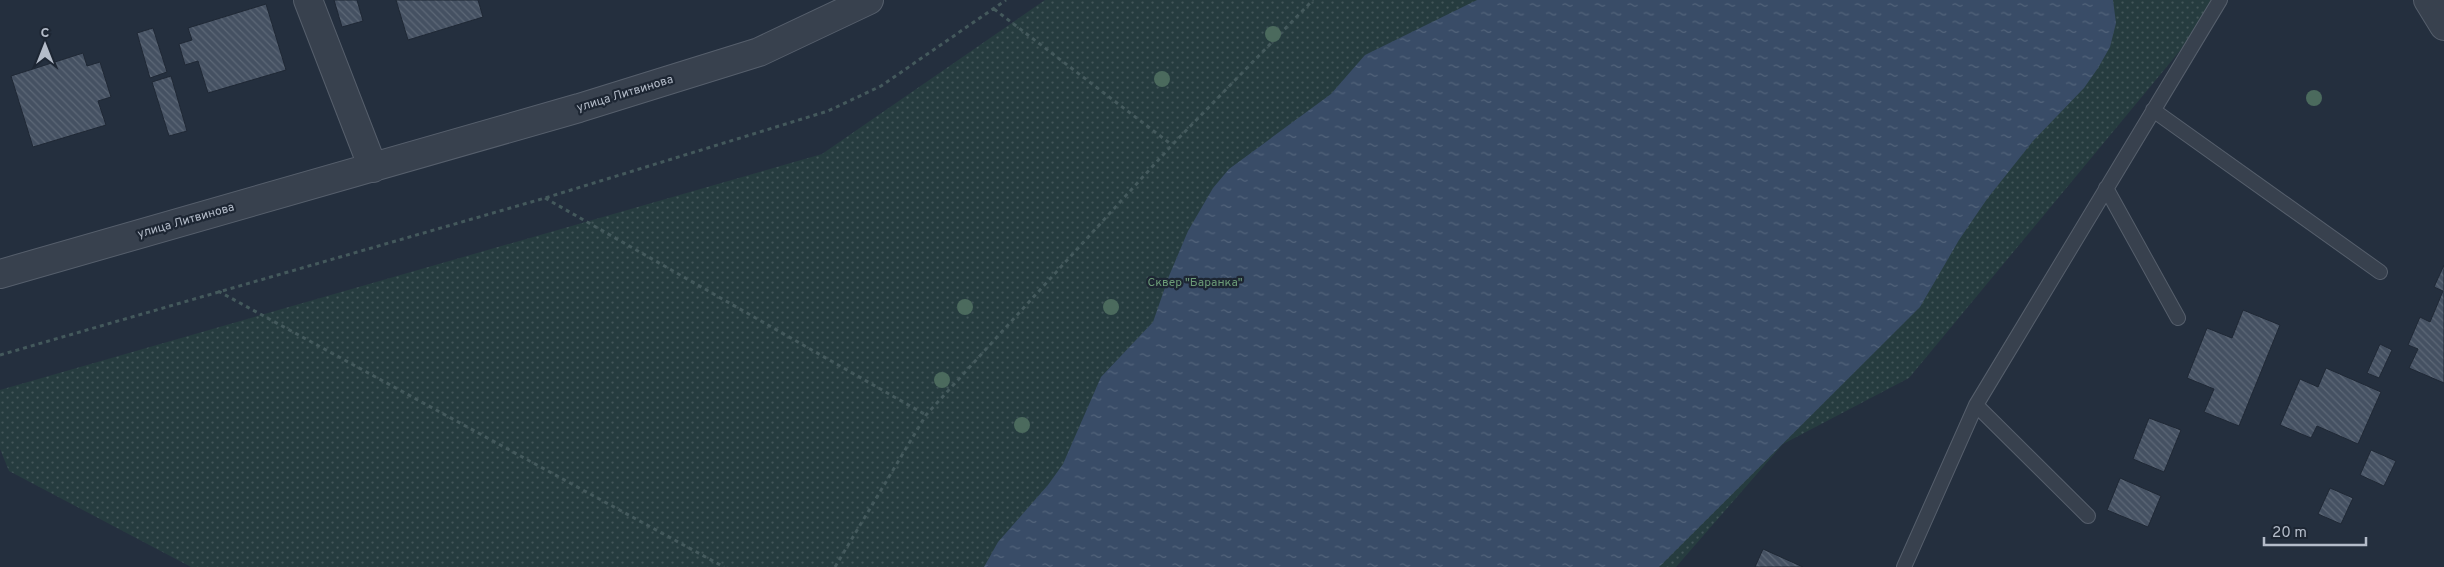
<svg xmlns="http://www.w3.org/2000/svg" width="2444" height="567" viewBox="0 0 2444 567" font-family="Overpass,sans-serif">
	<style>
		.park { fill: url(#park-dots) }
		.water { fill: url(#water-ripples) }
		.building { fill: url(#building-back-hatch); stroke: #1f2835 }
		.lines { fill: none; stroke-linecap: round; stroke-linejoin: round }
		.lane-casing { stroke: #565f6c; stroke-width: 16 }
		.street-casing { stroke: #565f6c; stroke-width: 30 }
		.path { stroke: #44595c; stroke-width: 3; stroke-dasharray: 4 4; stroke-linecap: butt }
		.lane { stroke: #38414e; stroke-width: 14 }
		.street { stroke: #38414e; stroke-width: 28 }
		.tree { fill: #4b6a5d }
		.labels { text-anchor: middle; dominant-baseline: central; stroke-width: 4.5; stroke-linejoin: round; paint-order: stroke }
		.street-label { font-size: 12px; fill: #b4bcc9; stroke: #1d2633 }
		.park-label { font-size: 12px; fill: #6b9a76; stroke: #1d2633 }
	</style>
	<defs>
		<pattern id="park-dots" width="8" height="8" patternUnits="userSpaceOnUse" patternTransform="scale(1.25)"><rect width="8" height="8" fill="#263c3f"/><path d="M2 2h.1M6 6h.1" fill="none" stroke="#435659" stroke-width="1.8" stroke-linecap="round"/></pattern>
		<pattern id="water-ripples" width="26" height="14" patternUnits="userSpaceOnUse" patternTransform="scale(1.25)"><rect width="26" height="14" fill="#394c67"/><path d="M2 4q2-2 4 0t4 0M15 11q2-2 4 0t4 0" fill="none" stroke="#53647b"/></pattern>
		<pattern id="building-back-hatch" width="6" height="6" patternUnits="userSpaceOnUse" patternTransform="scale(1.25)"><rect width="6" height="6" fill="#455162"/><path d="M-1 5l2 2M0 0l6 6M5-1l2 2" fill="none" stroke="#5d6877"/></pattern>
	</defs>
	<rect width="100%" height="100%" fill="#242f3e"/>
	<path class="park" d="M1045,0h1177l-313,378 -126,66 -107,123h-1485l-182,-96 -9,-22v-59l822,-236z"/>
	<path class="water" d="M1477,0h636l3,23 -6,24 -12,21 -14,20 -51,53 -46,58 -28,41 -39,67 -261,260h-675l14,-25 50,-57 15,-21 38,-87 52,-55 16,-46 19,-45 25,-43 16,-19 102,-75 34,-39z"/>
	<path class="building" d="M334,0h23l6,21 -21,6z
		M396,0h82l5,17 -75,23z
		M266,4l20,66 -78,23 -10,-32 -13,4 -6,-21 13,-4 -4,-12z
		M153,28l14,44 -17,6 -13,-45z
		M83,53l4,13 13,-4 11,35 -13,4 8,24 -73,22 -22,-71z
		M171,76l16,55 -18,5 -17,-54z
		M2444,265v118l-35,-15 9,-19 -10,-4 12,-28 10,5 13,-31 -9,-4z
		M2243,310l37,15 -41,101 -35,-14 10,-23 -27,-11 20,-50 25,10z
		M2380,344l12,6 -13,28 -12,-5z
		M2326,368l55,24 -23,52 -41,-18 -6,12 -31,-13 20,-46 18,8z
		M2149,418l32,12 -17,42 -31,-13z
		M2371,450l25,11 -12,25 -24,-11z
		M2120,478l41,18 -13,31 -41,-17z
		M2330,488l23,10 -12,26 -23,-10z
		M1763,549l40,18h-48z"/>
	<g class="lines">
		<g class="lane-casing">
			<path id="lane" d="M2153,110l227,162
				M2106,188l72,130
				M1976,405l112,111
				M1904,567l72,-162 244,-405"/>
		</g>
		<g class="street-casing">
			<path id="street" d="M308,0l65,168
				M2428,0l16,26
				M0,274l579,-166 180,-56 110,-52"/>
		</g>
		<path class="path" d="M994,9l178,136
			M545,198l381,217
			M218,291l506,276
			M0,355l545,-157 283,-87 53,-25 125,-86
			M835,567l91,-152 246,-270 141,-145"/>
		<use href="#lane" class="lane"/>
		<use href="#street" class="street"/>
	</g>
	<g class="tree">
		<circle cx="1273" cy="34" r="8"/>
		<circle cx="1162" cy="79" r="8"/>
		<circle cx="2314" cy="98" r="8"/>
		<circle cx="965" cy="307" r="8"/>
		<circle cx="1111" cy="307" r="8"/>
		<circle cx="942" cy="380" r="8"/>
		<circle cx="1022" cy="425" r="8"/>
	</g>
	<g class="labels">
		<g class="street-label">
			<text transform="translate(625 94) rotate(-17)">улица Литвинова</text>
			<text transform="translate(186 221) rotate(-16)">улица Литвинова</text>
		</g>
		<g class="park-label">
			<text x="1195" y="283">Сквер "Баранка"</text>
		</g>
	</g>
	<g transform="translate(45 45)" stroke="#1d2633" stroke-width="4" paint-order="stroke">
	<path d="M0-4L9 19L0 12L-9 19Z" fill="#b4bcc9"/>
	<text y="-8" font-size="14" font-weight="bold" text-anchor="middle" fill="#b4bcc9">С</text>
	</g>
	<path d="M2264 537v8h102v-8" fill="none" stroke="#b4bcc9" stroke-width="2.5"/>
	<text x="2272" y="537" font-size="15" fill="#b4bcc9" stroke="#1d2633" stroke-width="4" paint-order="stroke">20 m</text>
</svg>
